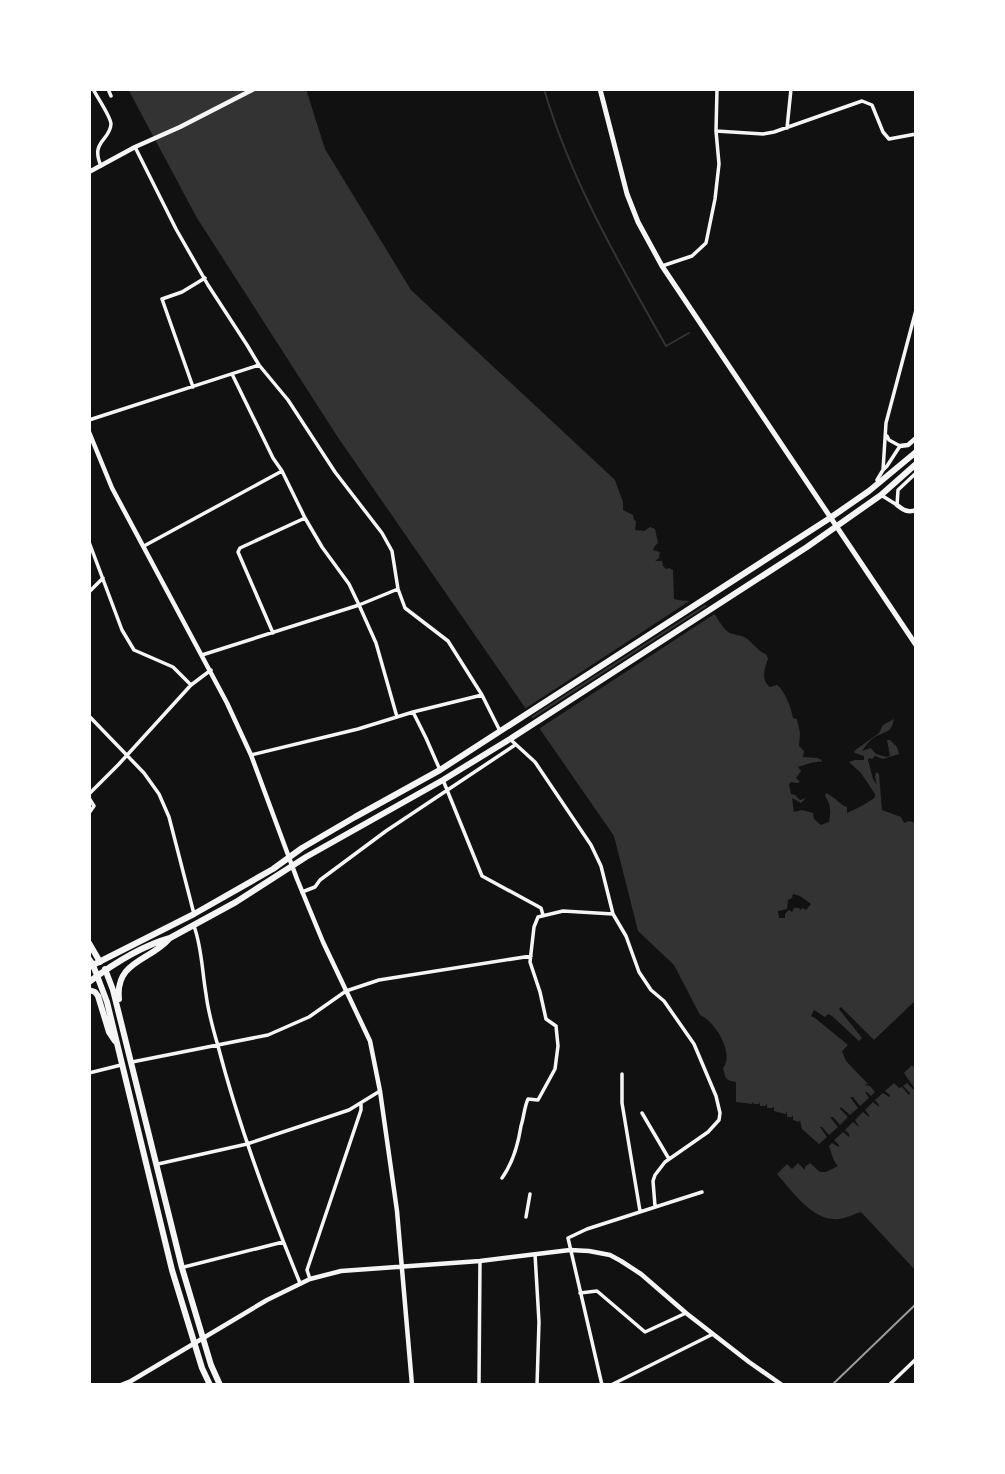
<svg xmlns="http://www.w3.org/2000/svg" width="1005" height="1474" viewBox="0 0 1005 1474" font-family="'Archivo Narrow',sans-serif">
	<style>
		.water { fill: #333; fill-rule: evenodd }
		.pier { fill: #111 }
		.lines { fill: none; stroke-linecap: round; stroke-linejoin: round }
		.stream { stroke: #333; stroke-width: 2 }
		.minor { stroke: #f5f5f5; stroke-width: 3.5 }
		.tertiary { stroke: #f5f5f5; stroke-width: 4.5 }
		.secondary { stroke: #f5f5f5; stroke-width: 5 }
		.primary { stroke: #f5f5f5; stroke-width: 6 }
		.trunk { stroke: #f5f5f5; stroke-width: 6 }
		.rail { stroke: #9a9a9a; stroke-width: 2 }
	</style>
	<rect width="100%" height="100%" fill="#111"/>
	<path class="water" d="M128,89h178l19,60 86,141 204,190 8,22v8l10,5 1,5 2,1 -1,9 9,1 6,-4 5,2 3,14 -4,4 -1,3 7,2 -1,6 -4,3h7l1,5 3,3 3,-1 4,2 1,29c11,3 23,0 33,7 8,5 13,20 21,26 5,3 12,3 16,5 9,5 13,14 22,17l2,5c-4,10 -7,21 2,28l7,-2c8,6 14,22 16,33l4,1 3,14 -1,13 5,5 -1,6 14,1 5,2 -1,2c-6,-1 -17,3 -23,5l3,4 -5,7 4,4 -3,1 -6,-1 -2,2 2,10 4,1 5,5 6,-2 -5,5 -9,-5 2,14 8,-2 11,3 1,6 7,6 8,-3c2,-11 2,-17 -4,-26l1,-3c8,3 14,12 21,14v6c9,-4 23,-11 28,-16v-3l-14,-21 -12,-11 6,-2h9v-4l-9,-3 -1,-2 25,-18 4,-8 11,-6c-3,13 -5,11 -15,16 -7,2 -13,10 -17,16l9,-3 5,6 11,3 3,-1 -3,-16h3l7,7 2,7 -16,5 -8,-3 -3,3 -3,-1 -1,2 5,19 4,6 -2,-8 1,-5 3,2 3,36 19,7 3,6 5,-2 7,2v177l-42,40 -33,-33 -2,2 23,29 -3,3 -27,-25 -4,-2 -3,3 -11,-7 -3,6 4,2 33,27 -6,6 4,10 22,23 -4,1 6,1 5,6 -4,4 -4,-4h-2l4,6 -9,8 -7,-9h-3l8,11 -8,7 -9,-8 -1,2 8,8 -8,8 -7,-8h-3l8,10 -9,8 -7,-8h-2l7,10 -8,7 -17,-15 -2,-9 -1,2 -6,-2v-5l-1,2h-5v-5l-2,2 -11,-3v-4l-3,1h-4v-4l-2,2h-5v-4l-1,2h-5l-1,-2 -1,2 -16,-2v-20c-10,-2 -10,-2 -13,-14 12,-14 -8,-47 -23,-53l-26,-50 -36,-34 -24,-95 -277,-400 -140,-218zM793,894l7,2 11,8 -5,6 -3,-2 -3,2 -1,-2h-5l-2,4 -3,-2 -4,4v4h-6l-1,-7 9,-2 1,-9 4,-2z
		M912,1065l4,5v201l-55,-59c-7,2 -14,6 -22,7 -26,3 -47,-28 -62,-45l10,-10 5,5 6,-6 7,7v-3l5,-4 10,9h6l12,-6c-4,-3 -7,-14 -9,-20l3,-3 7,4v-2l-5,-5 9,-8 6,5v-3l-4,-4 8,-8 6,5 -4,-7 8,-8 6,5v-2l-4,-5 8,-8 6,5v-2l-4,-5 8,-7 6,4 1,-2 -5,-4 9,-8 5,5 3,-1 7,8 1,-2 -7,-7 4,-3 7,7 1,-1 -11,-16z"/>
	<path class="pier" d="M694,598l14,5 -179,115 -6,-8z
		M710,604l4,3 2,6 -179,117 -7,-10z"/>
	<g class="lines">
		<path class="stream" d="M544,89c27,92 75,174 122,257l23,-13"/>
		<path class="minor" d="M93,89c4,8 18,28 18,35 -1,17 -21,17 -10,42
			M108,89l3,7
			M787,128l4,-39
			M716,131l47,3 11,-2 88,-31 10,4 11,27 6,7 27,-5
			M135,147l41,82 32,56 39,60 12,20 29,35 47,72 47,61 10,18 6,38 7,19 43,33 34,54 18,36
			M662,266l30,-10 14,-13 9,-44 4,-35 -3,-33 1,-42
			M232,374l41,84 9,13 23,47 17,29 27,37 10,21 17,38 21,74
			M193,387l-31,-88 20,-7 23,-14
			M89,420l170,-55
			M883,470l3,-47 30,-113
			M877,480l6,-10 4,-4 13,-20 -11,-6 -2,-4
			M881,495l16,10
			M897,505l1,-15 18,-17
			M89,542l33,88 12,20 39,17 18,18
			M144,546l138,-75
			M89,592l14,-14
			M273,633l-35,-81 2,-4 65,-30
			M202,655l157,-50 39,-16
			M413,712l13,26 14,32
			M89,716l55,57 15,21 10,23 25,97
			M511,740l24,22 56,83 10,21 12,48 13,22 13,36 12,18 13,11 30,43 22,52 4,17 -1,7 -11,12 -43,30 -10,13 -2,6 2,25
			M251,755l107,-26 55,-17 69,-17
			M443,780l39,96 59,32 2,7
			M89,794l30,-30 72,-79 20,-15
			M89,798l5,8 -5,7
			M302,892l13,-5 5,-7 66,-49 129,-86
			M194,926c8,22 8,45 12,68 2,17 7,35 12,52 21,81 50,159 82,237
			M132,1062l136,-27 41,-18 37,-26 33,-11 152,-24
			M89,1073l32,-8
			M622,1074v29l18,108
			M642,1113l27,46
			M158,1164l89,-20 102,-34 31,-19
			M502,1178c11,-15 16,-33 19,-52 3,-9 3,-18 7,-27l10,1 17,-31 3,-23 -2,-20 -10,-7 -6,-27 -10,-30 4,-35 4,-10 25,-6 50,3
			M526,1217l4,-23
			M535,1254l4,68 -2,63
			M184,1267l99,-25
			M310,1279l-3,-9 54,-160v-6
			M580,1293l17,-2 48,41 41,-19
			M479,1385l1,-124
			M602,1385l-34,-147 19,-9 115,-37
			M611,1385l102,-51
			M889,1385l27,-26"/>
		<path class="tertiary" d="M89,172l46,-25 45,-20 74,-38
			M89,432l23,56 115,215 24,52 46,124 26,63 47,99 10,50 17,120 15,174
			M900,446l8,-1 8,-7
			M897,505c6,5 11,8 19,5
			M121,1385l10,-4 136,-81 43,-21 31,-8 139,-10 90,-11 19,1 21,4 11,6 20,13 45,39 63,49 33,23"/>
		<path class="secondary" d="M600,89l27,105 11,28 24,44 254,379"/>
		<path class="primary" d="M89,943l11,19
			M89,959l4,6"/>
		<path class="trunk" d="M93,965l14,37 65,268 30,98 8,17
			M89,967l105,-53 79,-45 29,-21 53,-31 85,-47 390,-252 39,-27 47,-39
			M105,969l8,21 69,278 29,97 9,20
			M89,982c24,-18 52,-36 81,-44l66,-36 70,-45 137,-77 67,-41 297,-192 74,-52 35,-31
			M89,990l6,2 3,4 11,36 6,9
			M119,999c-4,-38 31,-38 50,-60"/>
		<path class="rail" d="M832,1385l84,-81"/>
	</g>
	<rect width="1005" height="1474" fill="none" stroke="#ffffff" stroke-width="182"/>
</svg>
